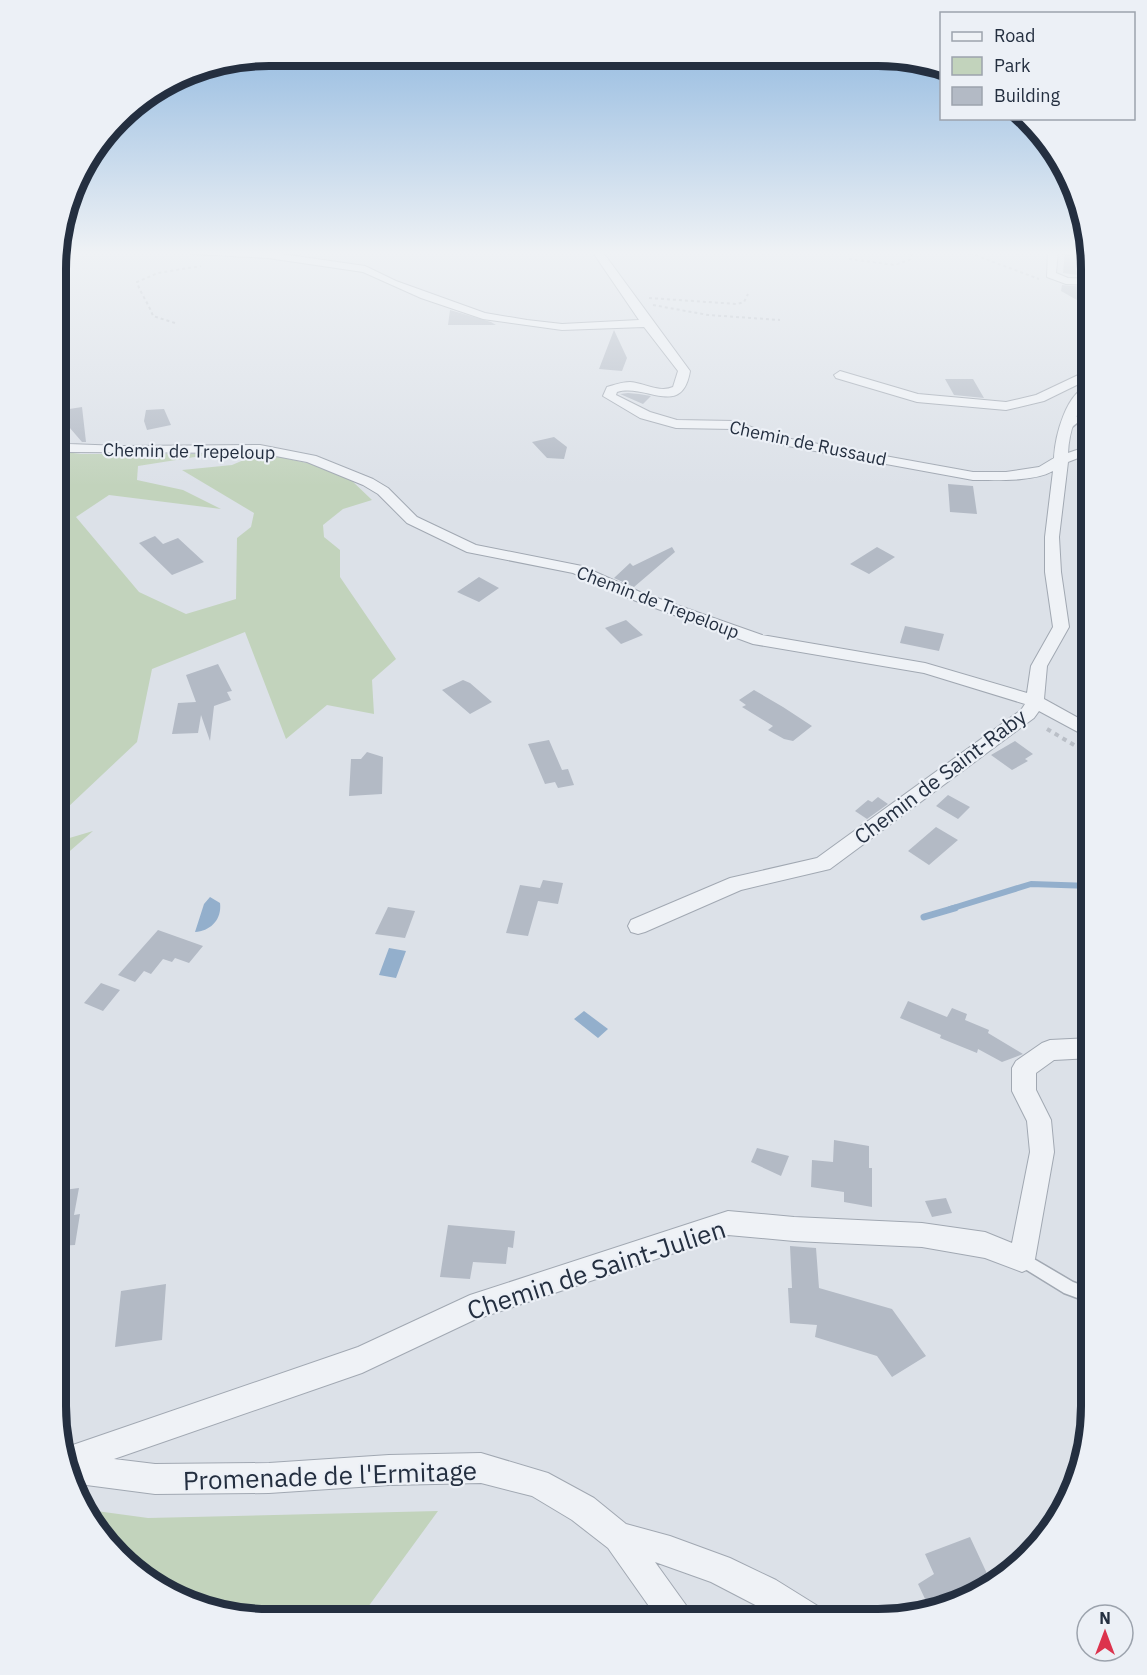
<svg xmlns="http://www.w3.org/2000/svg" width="1147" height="1675" viewBox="0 0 1147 1675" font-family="'IBM Plex Sans',sans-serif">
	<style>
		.green { fill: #c2d3bc }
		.water { fill: #93afcc }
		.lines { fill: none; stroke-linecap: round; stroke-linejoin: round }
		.stream-far1 { stroke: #93afcc; stroke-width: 6 }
		.stream { stroke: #93afcc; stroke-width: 7 }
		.building { fill: #b3bac5 }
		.service-casing { stroke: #a1a8b2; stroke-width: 3 }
		.minor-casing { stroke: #a1a8b2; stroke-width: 2 }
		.path-far1 { stroke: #babfc7; stroke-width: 2; stroke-dasharray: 3 3; stroke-linecap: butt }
		.path { stroke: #babfc7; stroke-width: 4; stroke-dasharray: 4.5 4.5; stroke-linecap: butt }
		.service { fill: #eff2f6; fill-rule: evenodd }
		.minor { fill: #eff2f6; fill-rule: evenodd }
		.labels { text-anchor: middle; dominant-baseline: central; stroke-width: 4.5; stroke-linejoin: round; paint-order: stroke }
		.far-street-label { font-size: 18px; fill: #242f40; stroke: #ecf0f6 }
		.street-label { font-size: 21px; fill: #242f40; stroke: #ecf0f6 }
		.near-street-label { font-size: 26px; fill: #242f40; stroke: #ecf0f6 }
		.rim { fill: none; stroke: #242f40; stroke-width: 8 }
	</style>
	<rect width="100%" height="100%" fill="#dce1e8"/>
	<path class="green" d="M57,451l24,3h133l-76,12 -1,14 46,10 38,19 -112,-14 -33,22 63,75 47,22 50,-15 1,-61 14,-11 3,-14 -72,-43 50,-5 28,-12 61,13 29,13 22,21 -29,9 -20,16 1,12 16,13v27l56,82 -24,21 2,34 -47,-9 -41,34 -41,-107 -93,37 -15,73 -70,66 -11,-6z
		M93,831l-37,32v-21z
		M89,1510l59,8 290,-7 -78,107h-119l-102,-42z"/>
	<path class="water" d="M210,897l10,6c2,16 -9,28 -25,29l9,-28z
		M389,948l17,3 -10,27 -17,-3z
		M584,1011l24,18 -10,9 -24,-19z"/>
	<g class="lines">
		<path class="stream-far1" d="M950,909l81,-25 60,2"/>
		<path class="stream" d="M924,917l31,-9"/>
	</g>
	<path class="building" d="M1065,251h21l-1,25 -22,-3z
		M1062,285l22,2v17l-23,-13z
		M450,310l41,12 5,3h-48z
		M614,330l13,28 -5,13 -23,-2z
		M945,379h28l11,19 -30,-3z
		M628,393l11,1 12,2 -8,8 -23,-10z
		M82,407l4,35h-4l-25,-29v-2z
		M164,409l7,16 -24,5 -3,-9 2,-11z
		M554,437l13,10 -3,12 -17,-1 -15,-16z
		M948,484l25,2 4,28 -27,-2z
		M155,536l8,8 15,-6 26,24 -32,13 -33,-32z
		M672,547l3,5 -41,35 -20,-9 16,-15 3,3z
		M877,547l18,10 -26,17 -19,-10z
		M479,577l20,11 -20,14 -22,-10z
		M626,620l17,15 -22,9 -16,-16z
		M905,626l39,8 -5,17 -39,-8z
		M218,664l14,27 -5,1 4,8 -17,6 -4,35 -9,-26 -3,18 -26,1 6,-31 18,-1 -10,-27z
		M463,680l7,3 22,19 -22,12 -28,-24z
		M754,690l29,17 29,19 -19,15 -9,-2 -16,-9 5,-4 -31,-19 4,-2 -7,-5z
		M549,740l13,30 6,-1 6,16 -16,3 -3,-6 -10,2 -17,-40z
		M1015,741l18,13 -8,5 3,2 -16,9 -21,-15z
		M367,752l16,5 -1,37 -33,2 2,-37h10z
		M948,795l22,12 -12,12 -22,-13z
		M878,797l10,7 -21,15 -12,-8 13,-11 4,2z
		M936,827l22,13 -29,25 -21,-14z
		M543,880l20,3 -5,21 -20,-3 -10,35 -22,-3 14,-48 20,3z
		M388,907l27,4 -10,27 -30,-4z
		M158,930l45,16 -14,17 -14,-5 -3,4 -9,-3 -12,15 -7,-3 -9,11 -17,-7z
		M101,983l19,7 -17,21 -19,-8z
		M908,1001l39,16 5,-9 15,6 -2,6 24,10 -1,3 35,21 -21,8 -24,-13 -1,4 -37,-15 1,-3 -41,-17z
		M834,1140l35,6v22h3v39l-28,-5v-10l-33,-5 1,-27 21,2z
		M757,1148l32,8 -8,20 -30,-14z
		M79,1188l-5,27 6,-1 -5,31 -19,1v-55z
		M946,1198l6,15 -20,4 -7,-16z
		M448,1225l67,6 -2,17 -5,-1 -2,17 -33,-2 -3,17 -30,-2z
		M790,1246l26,2 3,40 73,21 34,47 -34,21 -15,-21 -62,-19 2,-12 -27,-2 -2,-35h4z
		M166,1284l-4,56 -47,7 6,-56z
		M970,1537l20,43 -30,23 -16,3 -5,-11 -13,6 -8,-17 16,-10 -9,-20z"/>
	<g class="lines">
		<g class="service-casing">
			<path id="service" d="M1091,407v5l-23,18h-6v-4z
				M1022,1252l51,30 18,7v14l-27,-10 -47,-29 -2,-5 2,-5z"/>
		</g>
		<g class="minor-casing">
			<path id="minor" d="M187,251l81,1 97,14 31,15 89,32 42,7 35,4 77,-4 -47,-69h10l88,120c-8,48 -44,12 -73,21l-1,3 34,17 27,8 57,1 46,16 193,35h33l33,-5 15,-9c1,-21 12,-68 37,-73v10c-15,15 -22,37 -23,58l23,-8v8l-23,9 -9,75 2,35 8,55 -22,39 -3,33 47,26v14l-52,-28 -5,7 -204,151 -89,21 -96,42 -7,2 -7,-2 -3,-6 3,-6 99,-42 87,-20 204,-148 4,-6 -101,-31 -171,-29 -125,-46 -55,-25 -106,-21 -60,-29 -29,-29 -15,-9 -56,-23 -47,-9 -191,-1 -12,-3v-8l12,3 52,2 139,-1 56,11 57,23 15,9 29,29 59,28 106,21 58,26 122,43 163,28 102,30 4,-27 22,-39 -8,-55v-35l8,-66c-19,11 -57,9 -80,9l-196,-36 -44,-15 -57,-1 -36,-10 -37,-22 4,-9c7,-2 15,-5 23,-5 14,1 30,11 43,5l5,-16 -34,-44 -82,3 -79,-11 -62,-21 -58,-26 -95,-14 -76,-4z
				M1048,251h10l-2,22 12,5 23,1v6l-25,-1 -19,-7z
				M1091,369v9l-47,23 -38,9 -89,-8 -81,-24 -2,-3 6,-4 78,23 88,8 30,-7z
				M1091,1038v20l-37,2 -18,13v17l15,30 3,32 -19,107 -4,9 -9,4 -37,-14 -63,-11 -128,-6 -66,-6 -254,85 -112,53 -248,86 41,5 114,-1 120,-8 92,-2 67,20 46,25 32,26 44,12 60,22 46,22 45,28 5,11h-44l-71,-37 -56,-20 33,46 5,11h-35l-50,-71 -36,-28 -40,-24 -51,-13 -92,2 -120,8 -114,1 -84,-11 -7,-35 294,-101 112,-52 258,-84 66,6 128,6 63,9 27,11 18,-91 -3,-31 -15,-30v-23l4,-7 26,-18 8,-3z"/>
		</g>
		<path class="path-far1" d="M964,251l75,28
			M849,259l46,6 16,-6 1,-8
			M649,298l88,6 7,-2 4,-8
			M653,305l55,10 72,5
			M175,323l-22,-7c-4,-12 -13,-23 -16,-34l21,-9 43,-7"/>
		<path class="path" d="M1047,729l44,26"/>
		<use href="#service" class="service"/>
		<use href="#minor" class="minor"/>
	</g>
	<linearGradient id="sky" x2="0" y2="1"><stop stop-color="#86b2dd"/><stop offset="0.52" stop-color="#eff2f5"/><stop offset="1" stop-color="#eff2f5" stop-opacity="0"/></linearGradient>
	<rect width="1147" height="486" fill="url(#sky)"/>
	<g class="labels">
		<g class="far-street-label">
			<text transform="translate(808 443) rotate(12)">Chemin de Russaud</text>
			<text transform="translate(189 451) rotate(1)">Chemin de Trepeloup</text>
			<text transform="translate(658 602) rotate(21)">Chemin de Trepeloup</text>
		</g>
		<g class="street-label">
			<text transform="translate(940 776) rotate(-37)">Chemin de Saint-Raby</text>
		</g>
		<g class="near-street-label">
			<text transform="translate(596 1269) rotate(-18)">Chemin de Saint-Julien</text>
			<text transform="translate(330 1475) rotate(-2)">Promenade de l'Ermitage</text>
		</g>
	</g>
	<path d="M0 0H1147V1675H0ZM269 66H878A203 203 0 0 1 1081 269V1406A203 203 0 0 1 878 1609H269A203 203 0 0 1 66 1406V269A203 203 0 0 1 269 66Z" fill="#ecf0f6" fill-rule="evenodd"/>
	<path class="rim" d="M269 66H878A203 203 0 0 1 1081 269V1406A203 203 0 0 1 878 1609H269A203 203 0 0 1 66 1406V269A203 203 0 0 1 269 66Z"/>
	<rect x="940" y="12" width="195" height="108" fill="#ecf0f6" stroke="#9ca3ad" stroke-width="1.5"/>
	<rect x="952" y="32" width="30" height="9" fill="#eff2f6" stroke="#9ca3ad" stroke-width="1.5"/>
	<text x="994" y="42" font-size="18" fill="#242f40">Road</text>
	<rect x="952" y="57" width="30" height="18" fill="#c2d3bc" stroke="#9ca3ad" stroke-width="1.5"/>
	<text x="994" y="72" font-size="18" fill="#242f40">Park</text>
	<rect x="952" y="87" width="30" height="18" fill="#b3bac5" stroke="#9ca3ad" stroke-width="1.5"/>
	<text x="994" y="102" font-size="18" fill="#242f40">Building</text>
	<g transform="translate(1105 1633)"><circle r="28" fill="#ecf0f6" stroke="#9ca3ad" stroke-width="1.5"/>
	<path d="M0-4.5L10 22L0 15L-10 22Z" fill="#dc334d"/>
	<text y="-9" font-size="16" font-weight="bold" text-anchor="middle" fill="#242f40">N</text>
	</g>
</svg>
